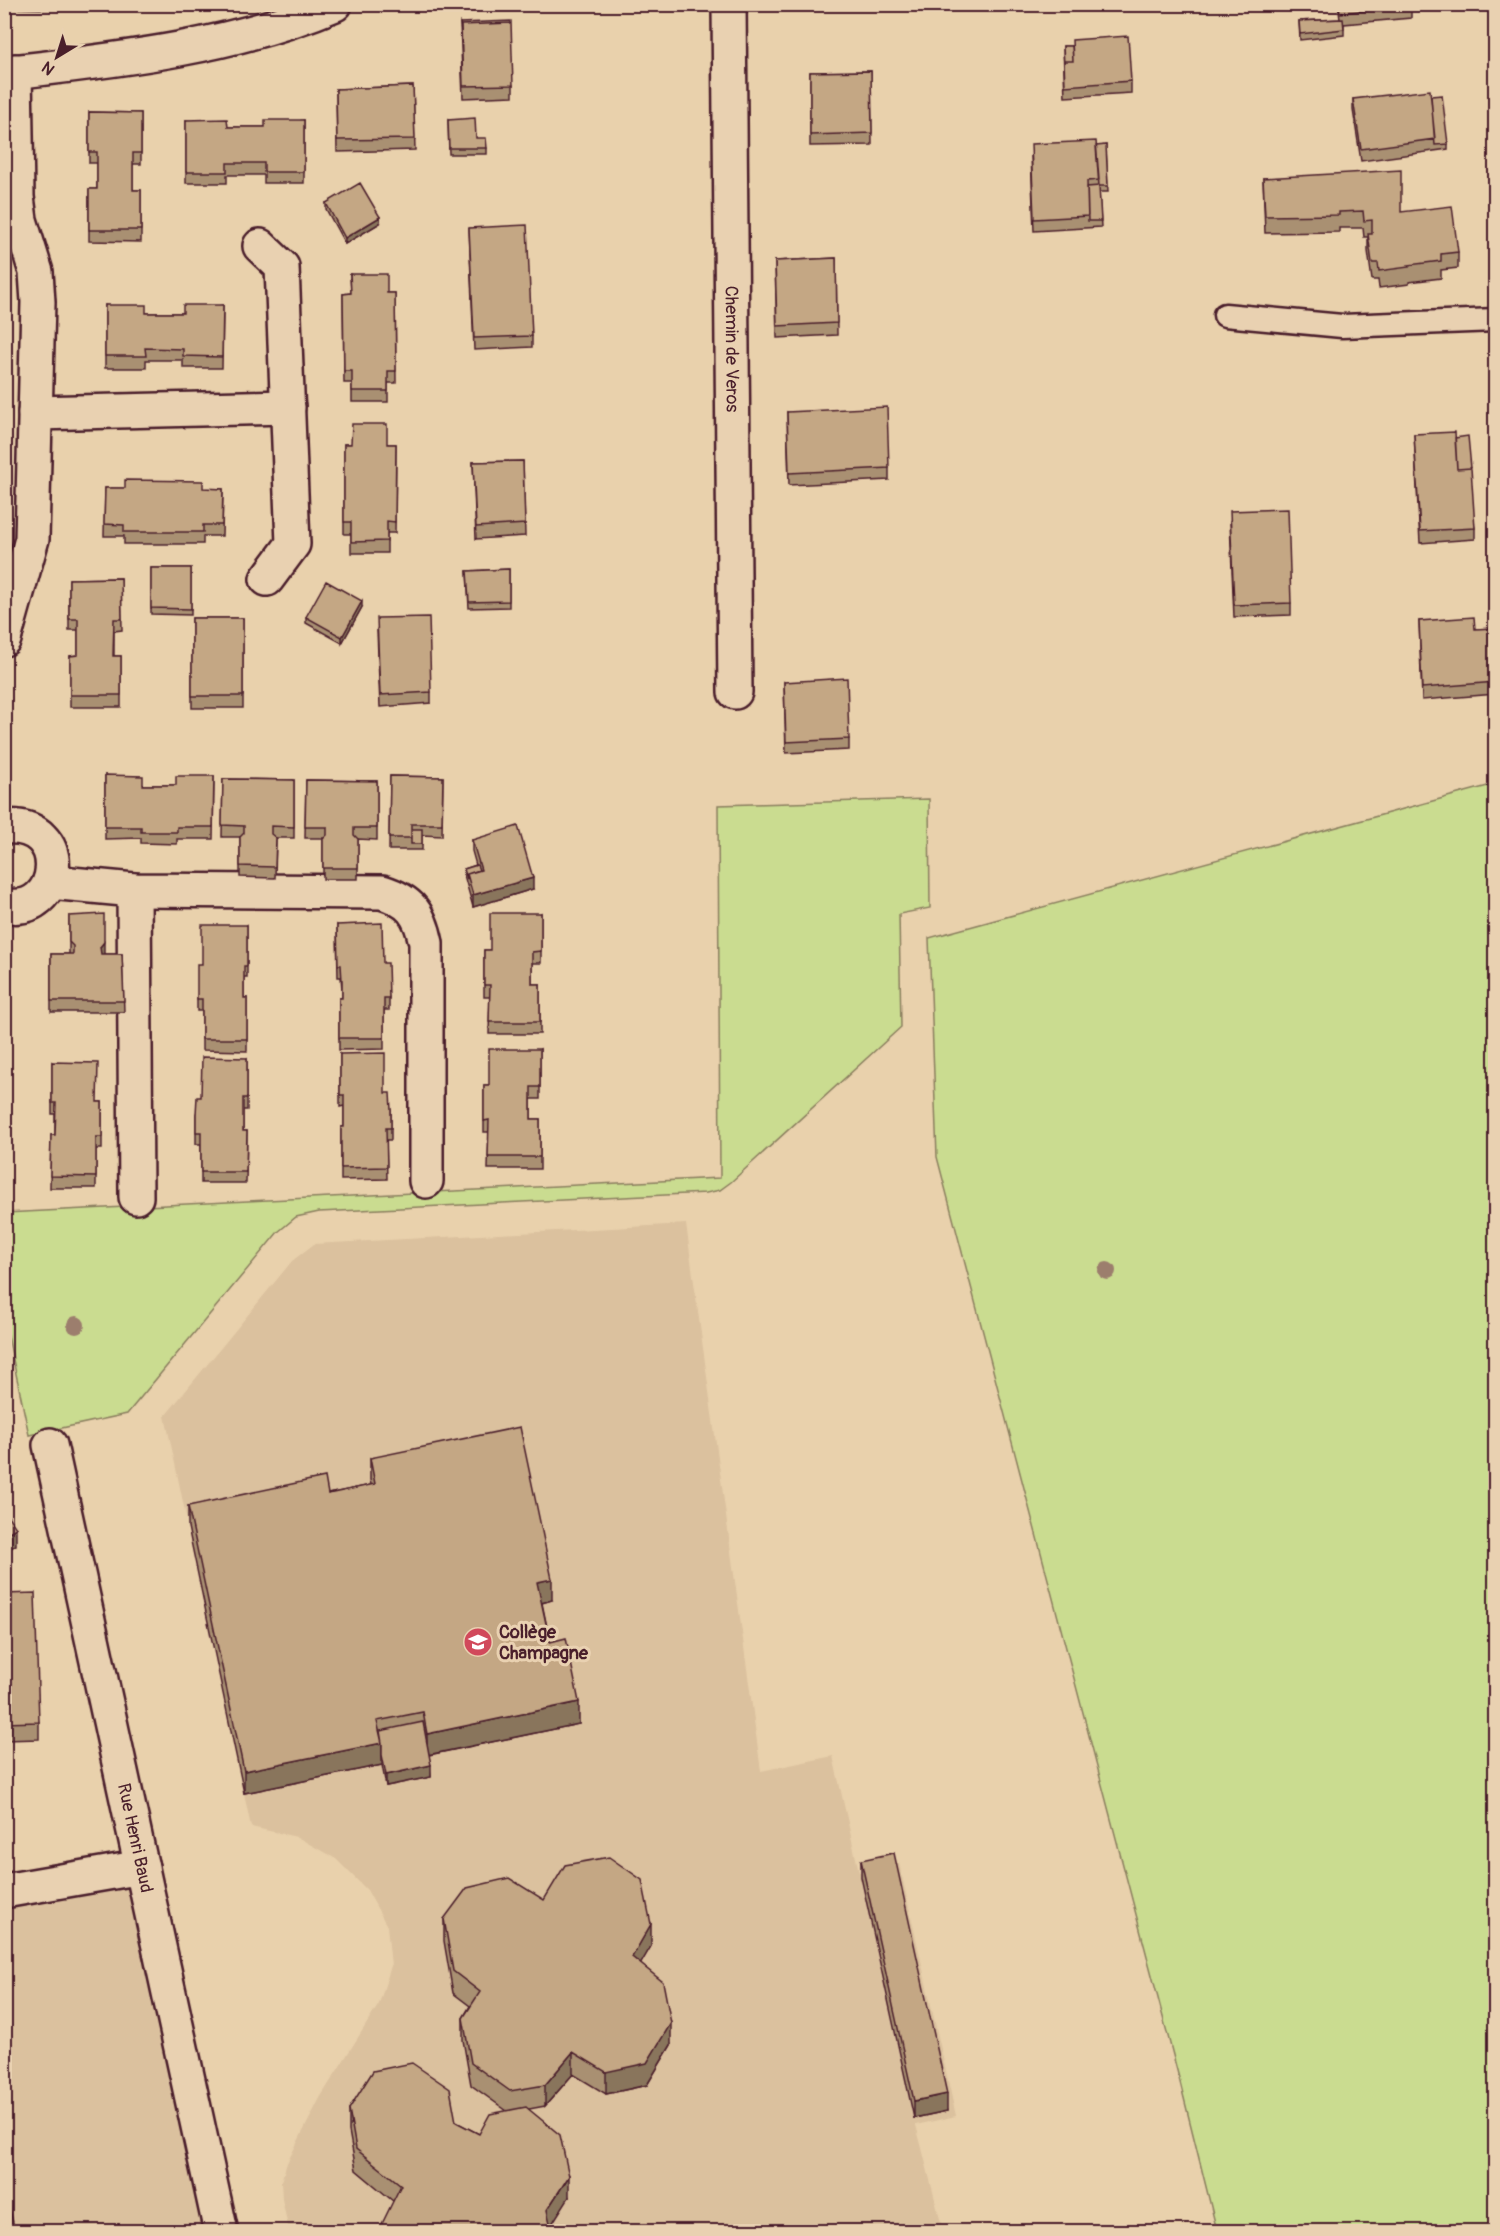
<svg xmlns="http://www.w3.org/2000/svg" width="1500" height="2236" viewBox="0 0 1500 2236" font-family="Pangolin,sans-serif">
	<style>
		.built { fill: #dbc19e }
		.green { fill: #cadc90; stroke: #8a7e5e; stroke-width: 1.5 }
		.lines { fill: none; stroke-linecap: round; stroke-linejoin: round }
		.service-casing { stroke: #4a1f2b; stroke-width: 27 }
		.minor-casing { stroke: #4a1f2b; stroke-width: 38 }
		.service { stroke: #e9d1b1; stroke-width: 22 }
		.minor { stroke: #e9d1b1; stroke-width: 33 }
		.tree { fill: #9c7e6d }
		.wall { fill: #a99072; stroke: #4a1f2b; stroke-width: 1.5 }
		.shaded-wall { fill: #89755c; stroke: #4a1f2b; stroke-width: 1.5 }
		.building { fill: #c4a784; stroke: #4a1f2b; stroke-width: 1.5 }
		.labels { text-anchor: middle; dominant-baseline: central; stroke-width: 6; stroke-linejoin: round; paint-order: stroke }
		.street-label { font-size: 18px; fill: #4a1f2b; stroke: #e9d1b1 }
		.poi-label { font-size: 18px; font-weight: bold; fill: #4a1f2b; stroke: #e9d1b1; text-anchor: start }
	</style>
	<rect width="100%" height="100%" fill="#e9d1ac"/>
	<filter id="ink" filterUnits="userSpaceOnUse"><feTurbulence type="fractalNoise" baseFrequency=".0167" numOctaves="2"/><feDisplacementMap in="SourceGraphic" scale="12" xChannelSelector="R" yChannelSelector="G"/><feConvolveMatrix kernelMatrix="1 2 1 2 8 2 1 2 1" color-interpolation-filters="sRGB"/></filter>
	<g filter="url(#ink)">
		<path class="built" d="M686,1224l75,547 72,-15 26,116 40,-9 57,253 -40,9 27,106h-654l-7,-32 -1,-18 6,-18 33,-65 59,-94 12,-38 -4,-40 -20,-36 -31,-31 -39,-22 -46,-10 -86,-411 127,-155 22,-17z
			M142,1867l79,364 -216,1v-341z"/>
		<path class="green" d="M1495,784v1447h-278l-38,-153 -242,-921 -8,-219z
			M929,799l1,109 -31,6 2,113 -170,155 -11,8 -14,3 -387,19 -23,5 -18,15 -151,182 -98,21 -24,-113 -1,-109 716,-35 -2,-373z"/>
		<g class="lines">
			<g class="service-casing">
				<path id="service" d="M1225,315l117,11 154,-6"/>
			</g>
			<g class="minor-casing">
				<g id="minor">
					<path id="s1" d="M729,4l6,688"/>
					<path d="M4,73c112,-13 227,-25 331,-69"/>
					<path d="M260,246l22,21 11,277 -26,35"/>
					<path d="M35,413l253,-6"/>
					<path d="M4,639l28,-100 6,-237 -2,-30 -16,-52 -3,-23 -2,-126"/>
					<path d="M4,827c70,-7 59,92 0,78"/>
					<path d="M50,882l84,8 248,2c29,9 38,22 44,51v238"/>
					<path d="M134,890l2,307"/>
					<path id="s2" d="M50,1445l171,787"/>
					<path d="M4,1891l138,-24"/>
				</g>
			</g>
			<use href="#service" class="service"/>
			<use href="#minor" class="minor"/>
		</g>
		<g class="tree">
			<circle cx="1107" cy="1271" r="9"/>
			<circle cx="76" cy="1325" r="9"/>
		</g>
		<path class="wall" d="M9,4h51v5l-51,-1z
			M1338,4h73v14l-67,6v11l-44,5 -1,-19 41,-2z
			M460,23l53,62v11l-50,2z
			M1063,46h9l59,35v12l-66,4z
			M871,71l1,74 -62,1v-74z
			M413,86l2,64 -78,2 -1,-63z
			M1431,96l17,48v5l-87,12 -8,-51v-11z
			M89,112l52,1v51h-8v26h8v52l-52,-1v-52h8v-26h-8z
			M186,120l42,7h37l39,-7v63h-40v-8h-37v8h-41z
			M448,120l28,18 11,10v6h-38z
			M1106,145l2,47h-9l2,35 -67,4 -3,-75z
			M1263,178l138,34 57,40v16l-17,2v8l-32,4v2l-30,4 -1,-8h-6l-4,-29v-14h-4l-1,-9h-24v4l-74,1z
			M326,203l54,20 -35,21 -19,-35z
			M469,228l63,108v11l-58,3z
			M836,258l1,77 -60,3 -2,-77z
			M350,274l37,19h8l1,90h-8v19h-36v-19h-8l-1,-89 8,-1z
			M105,305l41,8h37l40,-8 -1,63h-39v-8h-37v8h-41z
			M787,412l102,56v12l-100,5z
			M1414,434l41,4 20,90v11l-55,4z
			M344,444h52l-1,89h-8v20h-36v-19h-7z
			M523,461l2,75 -49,3 -3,-77z
			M105,488l118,1 -1,47h-19v8h-79v-8h-20z
			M1230,522l61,81v12l-57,2z
			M151,568h40v47l-40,-1z
			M509,569v38l-40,1 -2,-37z
			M121,578l1,52 -8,1v25h7v51h-51v-51l8,-1v-25h-9v-51z
			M362,607l-20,36 -36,-20v-6z
			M192,618h51v90h-51z
			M1419,621l56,8 21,-1v66l-74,6z
			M377,630l54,62v11l-51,4z
			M784,682l65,57v11l-63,3z
			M105,775l38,10h33l38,-9 -1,63h-36v5l-36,-1v-5l-36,1z
			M390,776l53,1 -1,59 -20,-1v15h-33z
			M223,779l71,1v58h-18l-1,40 -35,-1v-40h-18z
			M306,780l71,1v59l-19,-1v40h-35v-41h-18z
			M472,840l61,49 -60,18 -9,-32v-6l12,-4 -4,-14z
			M541,913v50h-9v21h8v50h-51l1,-37h-6v-47h6z
			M69,916l35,38h18l2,58h-73v-58h18z
			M247,925v52h-3v21h3v53l-45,-1v-39h-5v-12l5,-35z
			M337,925l46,38 6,35v12h-5v39l-45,1v-52h3v-8l-1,-13h-3z
			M540,1049v50h-9v20h9v50h-52l1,-37h-5v-47h5z
			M340,1054l45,39 6,17v30h-5l1,39 -46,1v-53h3v-21l-4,1z
			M247,1058v52h-4v21h4l-1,52h-45v-39h-5v-30l5,-17z
			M52,1062l45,40h5v47h-6v39h-46l1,-53h4v-21h-3z
			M370,1458l182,142 -10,3 8,39 29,82 -150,31 2,22 -45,9 -4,-21 -138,28 -56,-266v-21l140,-12 43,-9 -1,-5z
			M4,1594l35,128v17l-35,1z
			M861,1860l86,251 -33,7 -53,-241z
			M544,1900l107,46 -11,18 31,81 -24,40 -41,9 -33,-20 -28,32 -16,3 40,88 -176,4 -37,-31 -7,-39v-22l107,13 23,12 28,-23 -36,-26 -8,-45v-22l7,-12 -17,-13 -9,-52v-22z"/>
		<path class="shaded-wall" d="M380,217v6l-35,21v-6z
			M362,601v6l-20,36v-6z
			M533,878v11l-60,18v-12z
			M104,942v12l-4,4v-11z
			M16,1528v17l-12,7v-17z
			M552,1579v21l-15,4v-22z
			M579,1702v22l-152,31v-21z
			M382,1743v22l-138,28v-22z
			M431,1765v12l-45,9v-11z
			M651,1924v22l-19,33v-22z
			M671,2023v22l-24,40 -41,9v-22z
			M573,2052v22l-28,32v-21z
			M947,2094v17l-33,7v-17z
			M569,2176v21l-22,35v-22z"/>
		<path class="building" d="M1339,4h72v2l-71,7z
			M1343,19l1,10 -44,5 -1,-13z
			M511,21v3v-1l-50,2v6l-1,-8z
			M511,23l2,62 -50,1 -2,-61z
			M1128,36l3,45 -66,5 -1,-25h9l-1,-21z
			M1063,46h9l1,15h-9v5z
			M871,71l1,62 -62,2v-63z
			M413,86l2,53 -78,1 -1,-51z
			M1430,90l5,49 -74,10 -8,-50z
			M1442,95l6,49 -13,1 -4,-49z
			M89,112l52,1v40h-8v37h8v40h-52v-41h8v-37h-8z
			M475,118l1,20h10l1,10h-38l-1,-28z
			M227,119l1,8h37v-7h39v52h-40v-9h-37v9h-41v-52z
			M1096,141l3,39 -12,1 1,35 -54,3 -3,-75z
			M1106,145l2,41h-9l-3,-40z
			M1401,170v42l51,-6 6,46 -17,2v7l-33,4 1,2 -30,4 -1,-8h-6l-4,-29h4v-14l-8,1 -1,-10 -24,1v3l-74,1 -2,-38z
			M360,183l20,34 -35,21 -19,-35z
			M1099,186l2,35h-13l-1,-34z
			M527,225l5,111 -58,2 -5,-110z
			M836,258l1,65 -60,3 -2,-65z
			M350,274h37v19h8l1,78h-8v20h-36v-20h-8l-1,-77 8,-1z
			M105,305h41v8h37v-8h40l-1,52 -39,-1v-7l-38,-1 1,8h-41z
			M887,407l2,61 -100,5 -2,-61z
			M352,424h35v20h9l-1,78 -8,-1v20l-36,1v-20h-7v-78h7z
			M1455,432l2,37 14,-1 4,60 -55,3 -6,-97z
			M1468,436l3,32 -14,1 -2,-31z
			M523,461l2,63 -49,3 -3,-65z
			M125,480l78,1v7l20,1 -1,36h-19v7h-79v-7l-20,-1 1,-36h20z
			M1288,509l3,94 -57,2 -4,-94z
			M151,568h40v41l-40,-1z
			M509,569v32l-40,1 -2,-31z
			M121,578l1,41h-8l-1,37h8v39h-51v-39l8,-1v-36h-9v-40z
			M326,581l36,20 -20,36 -36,-20z
			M429,617l2,75 -51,3 -3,-77z
			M1474,617l1,12 21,-1v54l-74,6 -3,-67z
			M192,618h51v78h-51z
			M847,678l2,61 -63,3 -2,-60z
			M105,775l38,1v9h33v-9h38l-1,51h-36v5h-36v-5h-36z
			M390,776l53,1 -1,47h-31v14h-22z
			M223,779l71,1v47l-23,-1v8l5,4 -1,29 -35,-1v-29l4,-4v-7l-22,-1z
			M306,780l71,1v47h-23v7l4,4v29h-35v-29l4,-4v-8h-22z
			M518,826l15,52 -60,17 -6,-21 14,-4 -9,-30z
			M411,829h11v15h-11z
			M477,865l2,5 -12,4v5l-3,-10z
			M490,913h51v38l-9,1v32h8v38h-51l1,-37h-6v-35h6z
			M104,914v28l-4,5 1,7h21l2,47h-73v-47h22v-8l-4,-4v-26z
			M382,923l1,40h5l1,35h-5v40h-45v-40h3v-17l-1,-16h-3l-1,-40z
			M202,925h45v41h-3v32h3v41h-45v-40h-5v-35h5z
			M489,1049h51v38h-9v32h9v38h-52l1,-37 -5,1v-36h5z
			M385,1053v40h5l1,17v18h-5l1,39 -46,1v-41h3v-32h-4v-41z
			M202,1057l45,1v40h-4v33h4l-1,41h-45v-40h-5v-18l1,-17h4z
			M52,1062l46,1 -1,39h5v35h-6v40l-46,-1 1,-41h4l1,-32h-4z
			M520,1427l32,152 -15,3 13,60 16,-4 13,64 -152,32 -4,-22 -46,9 5,22 -138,28 -56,-265 137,-29 3,17 47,-10 -5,-26z
			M4,1510l12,18 -12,7z
			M35,1593l4,129 -35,1v-129z
			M423,1722l8,43 -45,10 -4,-20v-12l-2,-12z
			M894,1853l53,241 -33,7 -53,-241z
			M609,1857l33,23 9,44 -19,33 31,25 8,41 -24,40 -41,9 -33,-20 -28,33 -35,6 -39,-28 -8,-45 17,-26 -27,-21 -9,-52 23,-31 42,-10 35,22 21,-35z
			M412,2063l38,26 6,33 23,12 11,-20 36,-7 34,28 9,41 -22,34 5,22h-174l23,-47 -45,-36 -7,-40 24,-38z
			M4,2182l11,50h-11z
			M710,2228l6,4h-7z"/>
	</g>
	<defs>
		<g id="school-disc" transform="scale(1.5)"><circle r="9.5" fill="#d1495b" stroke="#e9d1b1"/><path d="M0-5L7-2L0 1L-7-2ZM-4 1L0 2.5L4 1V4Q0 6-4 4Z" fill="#fff"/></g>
	</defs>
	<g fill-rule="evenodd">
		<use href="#school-disc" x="478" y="1642"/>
	</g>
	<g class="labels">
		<g class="street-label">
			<text stroke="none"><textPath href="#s1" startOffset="345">Chemin de Veros</textPath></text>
			<text stroke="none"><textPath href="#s2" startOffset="402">Rue Henri Baud</textPath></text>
		</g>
		<g class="poi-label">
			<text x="499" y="1632">Collège<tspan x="499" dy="21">Champagne</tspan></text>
		</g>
	</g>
	<rect width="1500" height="2236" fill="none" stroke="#e9d1b1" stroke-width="24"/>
	<rect x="12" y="12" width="1476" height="2212" fill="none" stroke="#4a1f2b" stroke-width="2" filter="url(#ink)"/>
	<g transform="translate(57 57) rotate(218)" stroke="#e9d1b1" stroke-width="4.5" paint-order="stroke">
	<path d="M0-4.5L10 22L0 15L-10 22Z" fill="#4a1f2b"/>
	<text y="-9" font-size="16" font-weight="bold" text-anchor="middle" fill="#4a1f2b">N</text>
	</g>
</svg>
